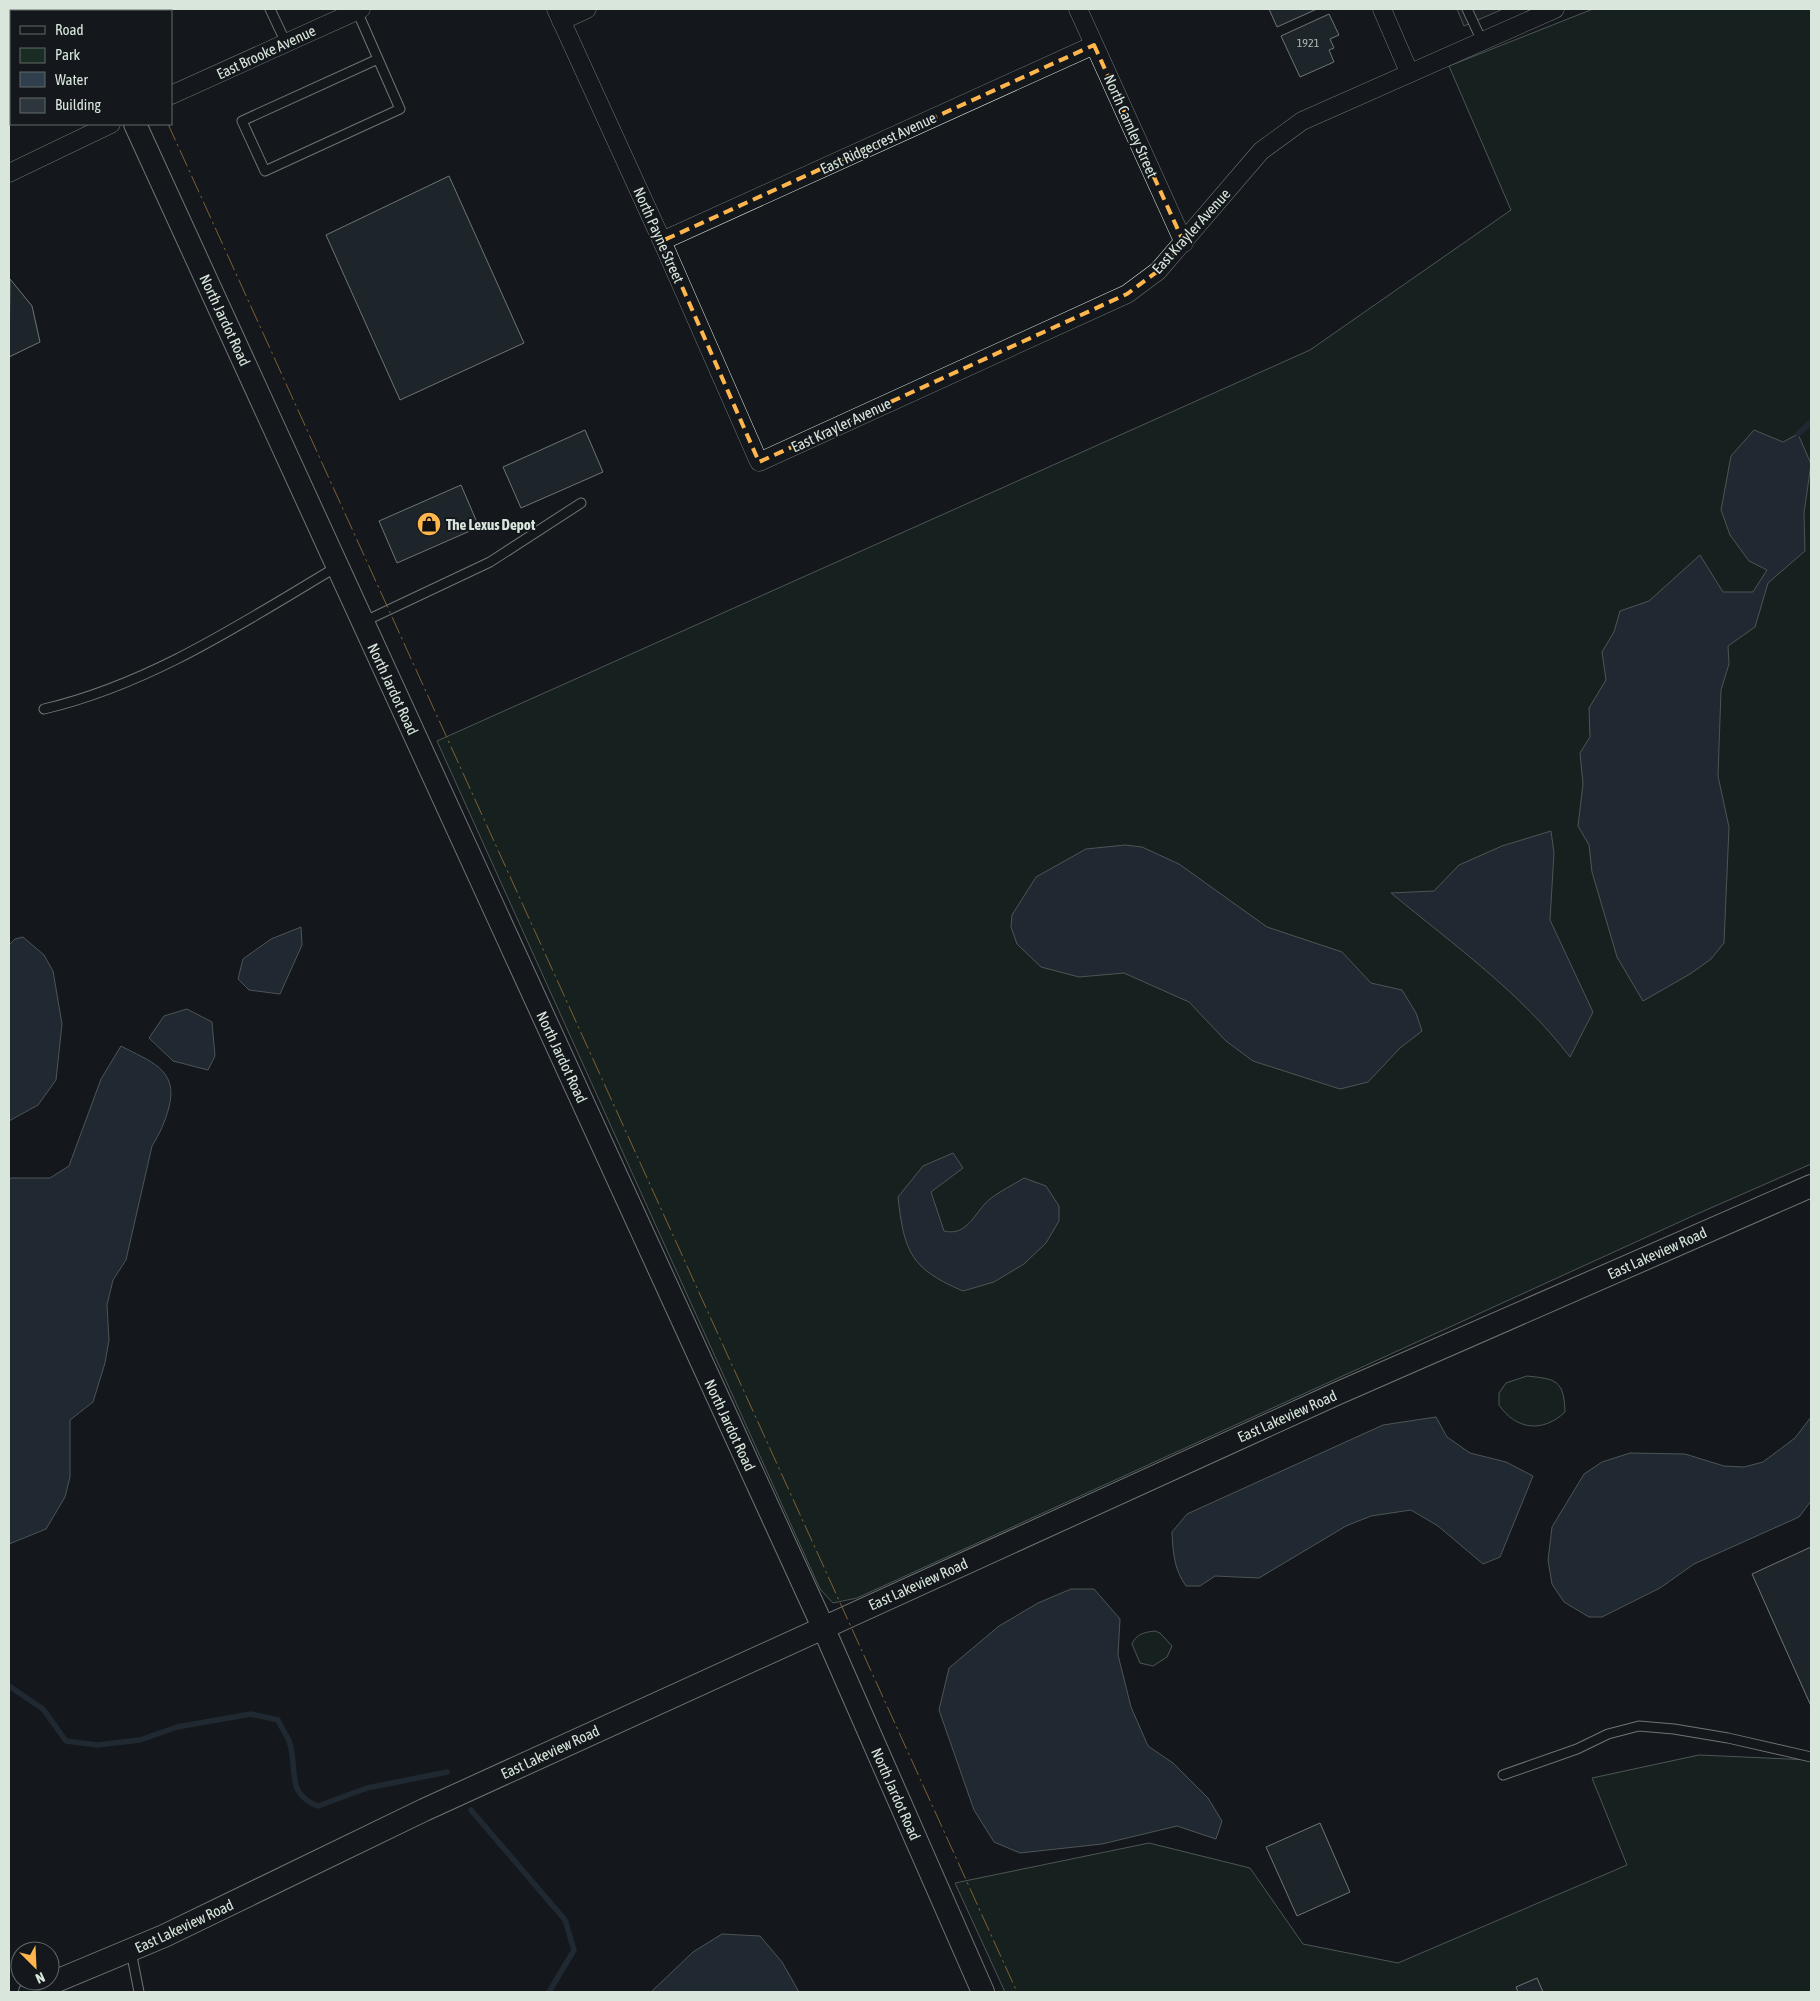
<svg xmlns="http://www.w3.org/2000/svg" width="1820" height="2001" viewBox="0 0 1820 2001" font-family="'Asap Condensed',sans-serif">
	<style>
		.green { fill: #1a2d24; stroke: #939e99 }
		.parking { fill: #24282b; stroke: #939e99 }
		.water { fill: #2f3f4d; stroke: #939e99 }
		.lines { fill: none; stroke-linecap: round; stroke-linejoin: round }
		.stream { stroke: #2f3f4d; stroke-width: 5.5 }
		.building { fill: #2c363c; stroke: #d8e6dc }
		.service-casing { stroke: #d8e6dc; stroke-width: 11 }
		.minor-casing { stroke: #d8e6dc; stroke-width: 19 }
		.tertiary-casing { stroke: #d8e6dc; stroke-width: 24 }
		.service { stroke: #14181c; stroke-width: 9 }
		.minor { stroke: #14181c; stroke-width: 18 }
		.tertiary { stroke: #14181c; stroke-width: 22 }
		.power { stroke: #ffb74d; stroke-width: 1; stroke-dasharray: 18 4 2.5 4; stroke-linecap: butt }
		.marked { fill: none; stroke: #ffb74d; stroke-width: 4; stroke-dasharray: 10 6; stroke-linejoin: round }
		.labels { text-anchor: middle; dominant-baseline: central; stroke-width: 4; stroke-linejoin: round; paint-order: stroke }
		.number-label { font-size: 12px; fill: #adbab4 }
		.street-label { font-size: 15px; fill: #d8e6dc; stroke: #14181c }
		.poi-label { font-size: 15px; font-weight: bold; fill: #d8e6dc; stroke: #14181c; text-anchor: start }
	</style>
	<rect width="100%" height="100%" fill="#14181c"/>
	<path class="green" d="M1593,9h218v1155l-114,50 -840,384 -24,5 -13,-14 -383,-848 873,-391 201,-140 -62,-144z
		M1527,1376c29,3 37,4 38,36 -22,21 -49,18 -66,-7v-12l7,-10z
		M1155,1631l5,2 12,13 -5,11 -14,9 -13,-3 -8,-19c4,-10 13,-12 23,-13z
		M1699,1755l112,5v232h-806l-50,-109 194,-40 101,25 53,76 95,19 229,-98 -35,-87z"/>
	<path class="parking" d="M1457,9h46l-39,17z"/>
	<path class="water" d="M1754,430l29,12 15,-8 13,30 -7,49 1,38 -37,32 -13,44 -27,19 1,18 -8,26 -3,86 11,51 -5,116 -13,16 -21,15 -47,27 -26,-44 -25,-85 -3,-27 -11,-19 5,-42 -3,-31 10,-16 -1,-29 17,-28 -4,-28 12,-20 6,-21 29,-10 51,-46 23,37h30l14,-22 -18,-9 -19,-26 -9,-25 10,-54z
		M1551,831l3,22 -4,67 43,92 -23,45c-49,-64 -117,-113 -179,-164l43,-2 25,-26 43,-19z
		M1125,845l17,2 37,17 88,63 75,25 29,31 31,7 14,23 6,18 -22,17 -32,34 -28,7 -87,-28 -27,-20 -37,-39 -65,-29 -45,4 -38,-10 -24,-23 -6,-17 1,-12 24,-38 50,-28z
		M301,927l1,18 -22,49 -31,-4 -11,-11 5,-20 28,-20z
		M23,937l21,18 9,16 9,53 -6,56 -18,25 -29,16v-176l6,-6z
		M187,1009l25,13 3,34 -7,14 -35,-9 -24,-23 15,-22z
		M121,1046c28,15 58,23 48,61 -4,15 -9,26 -17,39l-26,114 -13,20 -6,25 2,35 -4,23 -12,39 -23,18v57l-5,20 -19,32 -37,15v-364l2,-2h39l19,-12 32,-87z
		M953,1153l10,15 -32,24 13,39c24,6 31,-20 46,-32 10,-8 23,-14 34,-21l22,8 13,20v15l-13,22 -22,21 -30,18 -31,9c-52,-22 -59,-39 -65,-94l25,-31z
		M1436,1417l11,20 23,16 36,9 27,14 -33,81 -17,7 -45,-38 -27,-16 -40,6 -25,10 -87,52 -44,-2 -15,10h-14c-12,-17 -13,-33 -14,-54l15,-18 196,-89z
		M1811,1417v84l-12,16 -105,47 -34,24 -58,29h-13l-25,-15 -12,-18 -4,-24 4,-33 32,-53 18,-12 28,-9 55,1 39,12 20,1 19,-5 32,-24z
		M1071,1589h23l26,30 -2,36 13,52 17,39 25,17 35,35 14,23 -6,18 -39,-13 -75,18 -82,9 -26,-11 -20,-32 -35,-100 10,-42 50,-42 39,-23z
		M722,1934l38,2 22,26 17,30h-148l42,-40z"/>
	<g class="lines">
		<path class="stream" d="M1798,434l13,-12
			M9,1686l34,23 23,32 31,4 43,-5 37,-13 74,-13 27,6c3,7 8,14 11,21 10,27 -5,52 29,65l49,-18 80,-16
			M471,1810l94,110 9,30 -25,42"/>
	</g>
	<path class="building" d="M1269,9h48l-40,18z
		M1329,14l10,21 -9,4 4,9 -5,2 5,12 -34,15 -19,-41z
		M449,176l75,167 -124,57 -74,-165z
		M10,279l22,27 8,36 -31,15z
		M585,430l18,42 -82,36 -18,-41z
		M461,485l18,42 -82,36 -18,-42z
		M1811,1547v159l-59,-132z
		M1320,1823l30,69 -53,24 -31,-69z
		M1537,1978l6,14h-25l-2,-5z"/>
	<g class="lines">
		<g class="service-casing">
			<path id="service" d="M270,9l16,34
				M1467,9l15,32
				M357,11l43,98 -135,62 -23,-50 136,-62
				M363,622l127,-60 91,-59
				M44,709c107,-25 200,-87 294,-143
				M1503,1775l74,-26 31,-15 31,-8 35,3 54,9 83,19
				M131,1951l8,41"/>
		</g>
		<g class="minor-casing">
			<path id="minor" d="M556,9l106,232 97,221 368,-168 31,-23 103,-120 41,-30 253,-112
				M1078,9l106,234
				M1382,9l27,63
				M561,21l26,-12
				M171,95l190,-86
				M9,173l102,-49
				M662,241l432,-196"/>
		</g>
		<g class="tertiary-casing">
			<path id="tertiary" d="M83,9l1,2
				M135,124l688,1503 160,365
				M30,1992l134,-56 260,-126 912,-416 475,-208"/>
		</g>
		<use href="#service" class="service"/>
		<use href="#minor" class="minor"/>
		<use href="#tertiary" class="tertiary"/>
		<path class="power" d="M116,9l1,2
			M168,124l849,1868"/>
	</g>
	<path d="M0 0H1820V2001H0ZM1094,45l90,198 -26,28 -31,23 -368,168 -97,-221z" fill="#14181c" fill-opacity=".55" fill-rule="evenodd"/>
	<path class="marked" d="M1094,45l90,198 -26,28 -31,23 -368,168 -97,-221z"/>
	<defs>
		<g id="shop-disc" transform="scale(1.25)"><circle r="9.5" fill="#ffb74d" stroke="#14181c"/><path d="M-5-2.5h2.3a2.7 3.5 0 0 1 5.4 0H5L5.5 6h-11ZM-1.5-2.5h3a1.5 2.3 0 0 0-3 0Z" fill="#111"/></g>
	</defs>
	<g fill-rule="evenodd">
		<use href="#shop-disc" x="429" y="524"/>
	</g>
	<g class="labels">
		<g class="number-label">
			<text x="1308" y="43">1921</text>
		</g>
		<g class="street-label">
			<text transform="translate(266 52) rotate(-25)">East Brooke Avenue</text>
			<text transform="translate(1131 126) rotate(66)">North Carnley Street</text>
			<text transform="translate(878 143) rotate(-25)">East Ridgecrest Avenue</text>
			<text transform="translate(1191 231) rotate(-48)">East Krayler Avenue</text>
			<text transform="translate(659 235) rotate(66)">North Payne Street</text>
			<text transform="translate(225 320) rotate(65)">North Jardot Road</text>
			<text transform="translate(841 425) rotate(-25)">East Krayler Avenue</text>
			<text transform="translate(393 689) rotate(65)">North Jardot Road</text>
			<text transform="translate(562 1057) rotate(65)">North Jardot Road</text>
			<text transform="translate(1657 1253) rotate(-24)">East Lakeview Road</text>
			<text transform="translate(1287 1416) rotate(-24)">East Lakeview Road</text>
			<text transform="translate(730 1425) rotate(65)">North Jardot Road</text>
			<text transform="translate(918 1584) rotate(-24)">East Lakeview Road</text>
			<text transform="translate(550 1752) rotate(-25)">East Lakeview Road</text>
			<text transform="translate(896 1794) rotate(66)">North Jardot Road</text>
			<text transform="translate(184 1926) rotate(-25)">East Lakeview Road</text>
		</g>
		<g class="poi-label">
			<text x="446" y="524">The Lexus Depot</text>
		</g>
	</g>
	<rect width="1820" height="2001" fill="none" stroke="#d8e6dc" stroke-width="20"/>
	<rect x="10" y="10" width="162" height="115" fill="#14181c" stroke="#626a69"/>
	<rect x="20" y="26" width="25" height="8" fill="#14181c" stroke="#626a69"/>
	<text x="55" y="35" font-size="15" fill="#d8e6dc">Road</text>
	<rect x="20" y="48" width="25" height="15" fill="#1a2d24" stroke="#626a69"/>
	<text x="55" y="60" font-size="15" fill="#d8e6dc">Park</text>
	<rect x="20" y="72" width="25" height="15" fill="#2f3f4d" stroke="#626a69"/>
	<text x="55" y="85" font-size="15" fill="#d8e6dc">Water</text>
	<rect x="20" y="98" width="25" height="15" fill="#2c363c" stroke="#626a69"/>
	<text x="55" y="110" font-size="15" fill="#d8e6dc">Building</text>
	<g transform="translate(35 1966) rotate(156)"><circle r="24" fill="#14181c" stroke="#626a69"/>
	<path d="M0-4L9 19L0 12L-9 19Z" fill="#ffb74d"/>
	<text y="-8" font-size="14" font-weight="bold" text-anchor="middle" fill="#d8e6dc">N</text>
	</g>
</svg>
